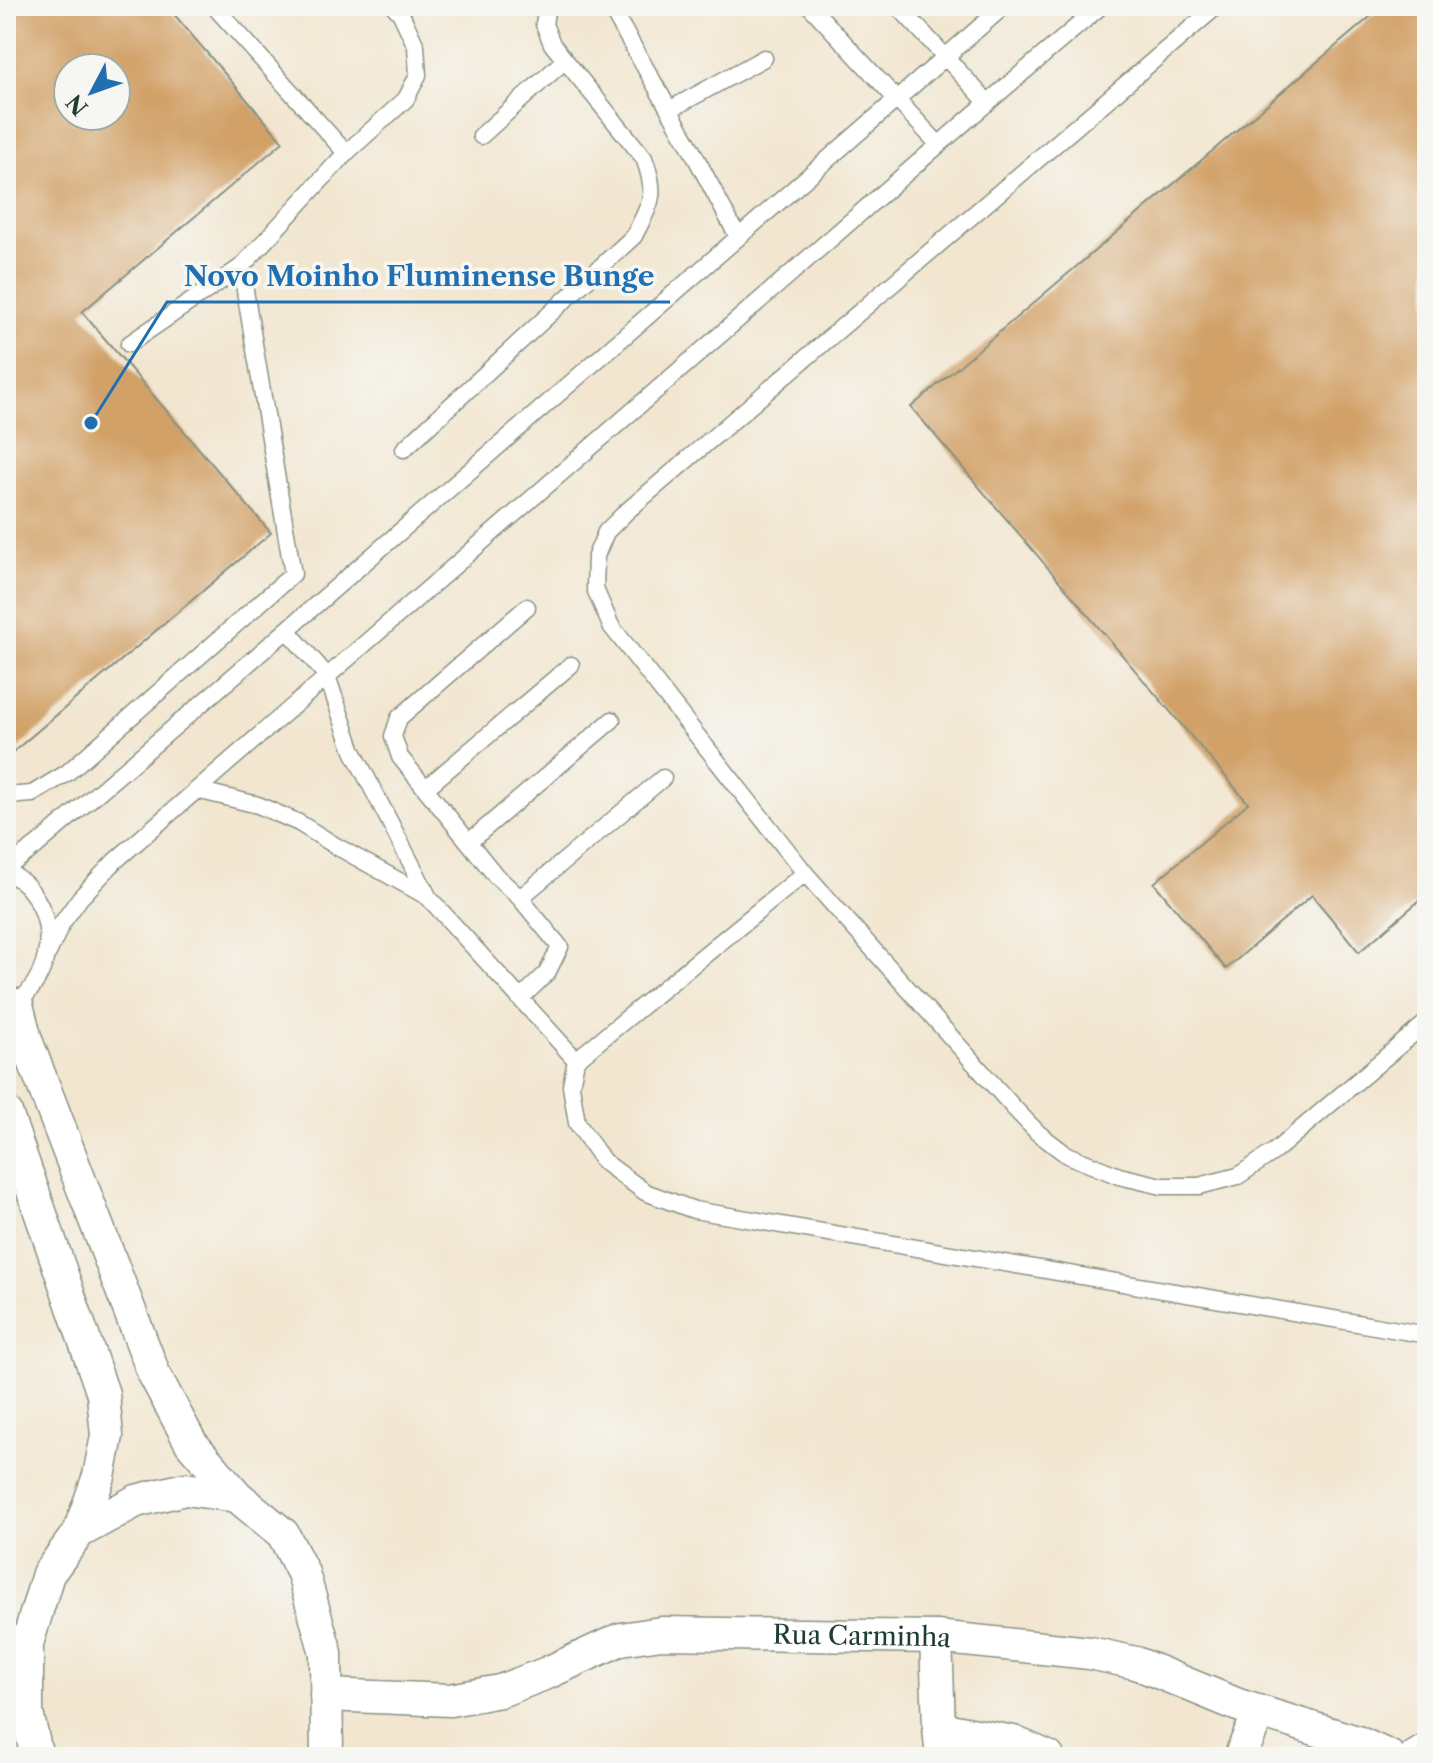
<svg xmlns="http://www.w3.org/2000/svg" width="1433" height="1763" viewBox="0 0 1433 1763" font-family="'Libre Caslon Text',serif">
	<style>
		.building { fill: #d2a167; fill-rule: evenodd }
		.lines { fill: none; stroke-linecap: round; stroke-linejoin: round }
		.service-casing { stroke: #889282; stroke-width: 19 }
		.minor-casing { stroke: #889282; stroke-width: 35 }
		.service { stroke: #fff; stroke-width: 16 }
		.minor { stroke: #fff; stroke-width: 32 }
		.labels { text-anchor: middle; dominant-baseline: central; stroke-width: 7; stroke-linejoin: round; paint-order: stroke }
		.street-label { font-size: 26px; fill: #1f3d34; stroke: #f6f6f2 }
		.leader { fill: none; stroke: #1f6fb2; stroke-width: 3 }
		.callout-dot { fill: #1f6fb2; stroke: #f6f6f2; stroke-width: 3 }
		.callout-label { font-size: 28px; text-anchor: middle; font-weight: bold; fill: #1f6fb2; stroke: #f6f6f2; stroke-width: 7; stroke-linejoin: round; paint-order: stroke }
	</style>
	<rect width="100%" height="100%" fill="#f6f6f2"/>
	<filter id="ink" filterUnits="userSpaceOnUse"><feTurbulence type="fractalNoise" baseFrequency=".0125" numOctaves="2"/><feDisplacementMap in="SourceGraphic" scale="16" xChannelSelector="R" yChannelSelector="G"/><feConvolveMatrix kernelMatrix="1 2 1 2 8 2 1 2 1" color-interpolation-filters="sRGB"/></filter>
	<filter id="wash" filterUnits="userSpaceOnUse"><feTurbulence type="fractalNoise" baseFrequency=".006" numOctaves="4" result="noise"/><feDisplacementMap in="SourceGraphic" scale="32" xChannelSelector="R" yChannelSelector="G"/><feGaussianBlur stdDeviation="1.8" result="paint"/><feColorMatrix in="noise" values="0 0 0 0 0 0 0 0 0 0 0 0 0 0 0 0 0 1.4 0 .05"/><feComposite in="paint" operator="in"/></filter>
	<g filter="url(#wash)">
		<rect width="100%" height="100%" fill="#f2e6d0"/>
		<g id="blocks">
			<path class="building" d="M6,6h161l116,136 -201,170 189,221 -264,224zM68,68h48v48h-48z
				M1383,6h44v888l-68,58 -47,-57 -86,74 -72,-86 94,-80 -337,-396z"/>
		</g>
	</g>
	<g filter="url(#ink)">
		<use href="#blocks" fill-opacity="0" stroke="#889282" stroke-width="2"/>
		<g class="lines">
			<g class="service-casing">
				<path id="service" d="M214,6l132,147
					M610,6l77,135 51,96
					M810,6l129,139
					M898,6l90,97
					M1217,6l-591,506 -20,20 -10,24 -1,33 16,37 194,247 209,235 24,25 29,22 52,21 43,10h37l39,-10 37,-25 152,-129
					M669,110l95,-52
					M481,136l83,-75
					M129,344l112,-77 105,-114 60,-54 12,-24 -2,-29 -15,-32 -7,-8
					M404,449l230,-213c17,-34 24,-40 10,-78l-92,-114 -8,-20 3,-18
					M527,607l-128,111 -6,18 7,21 96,119 24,22 143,-120
					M287,630l40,46 26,75 76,147 147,162
					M426,788l145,-123
					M197,790l61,15 41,18 37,23 92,51
					M6,796l26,-2 35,-21 226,-199 -52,-307
					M469,842l143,-122
					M6,868l30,-22 251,-216 717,-624
					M6,870c6,5 14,9 20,15 34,37 26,92 -12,121
					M805,873l-229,187 -5,26 6,37 26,38 42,31 49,18 733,125
					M520,898l40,49 -13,26 -27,26
					M48,953l14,-30 18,-25 35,-37 858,-746 128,-109"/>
			</g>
			<g class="minor-casing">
				<g id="minor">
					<path d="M17,1005l9,35 128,334 37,69 46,53"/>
					<path d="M6,1113l97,281 4,42 -8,40 -20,56"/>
					<path d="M936,1637l3,91 3,29"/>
					<path id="s1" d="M326,1695l124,5 50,-9 47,-18 74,-34 40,-6 275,4 154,16 46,10 102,42 119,37 33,15"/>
					<path d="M939,1728l74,14 35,15"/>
					<path d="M37,1757l-10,-44v-69l21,-70 31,-42 57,-31 49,-12 52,7 46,38 20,39 23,80 1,104"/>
					<path d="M1240,1757l19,-44"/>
					<path d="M1415,1757l12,-7"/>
				</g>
			</g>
			<use href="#service" class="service"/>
			<use href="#minor" class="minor"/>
		</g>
	</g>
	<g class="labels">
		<g class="street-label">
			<text stroke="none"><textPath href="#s1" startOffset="548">Rua Carminha</textPath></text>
		</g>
	</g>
	<path class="leader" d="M91 423L167 302H670"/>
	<circle class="callout-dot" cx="91" cy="423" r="8"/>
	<g class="callout-label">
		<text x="419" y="286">Novo Moinho Fluminense Bunge</text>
	</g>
	<rect width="1433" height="1763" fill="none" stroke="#f6f6f2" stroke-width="32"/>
	<g transform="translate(92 92) rotate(229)"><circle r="38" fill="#f6f6f2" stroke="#a0aca6" stroke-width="2"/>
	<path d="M0-6L14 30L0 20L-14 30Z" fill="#1f6fb2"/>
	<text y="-12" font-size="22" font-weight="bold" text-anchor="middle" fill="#1f3d34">N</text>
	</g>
</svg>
